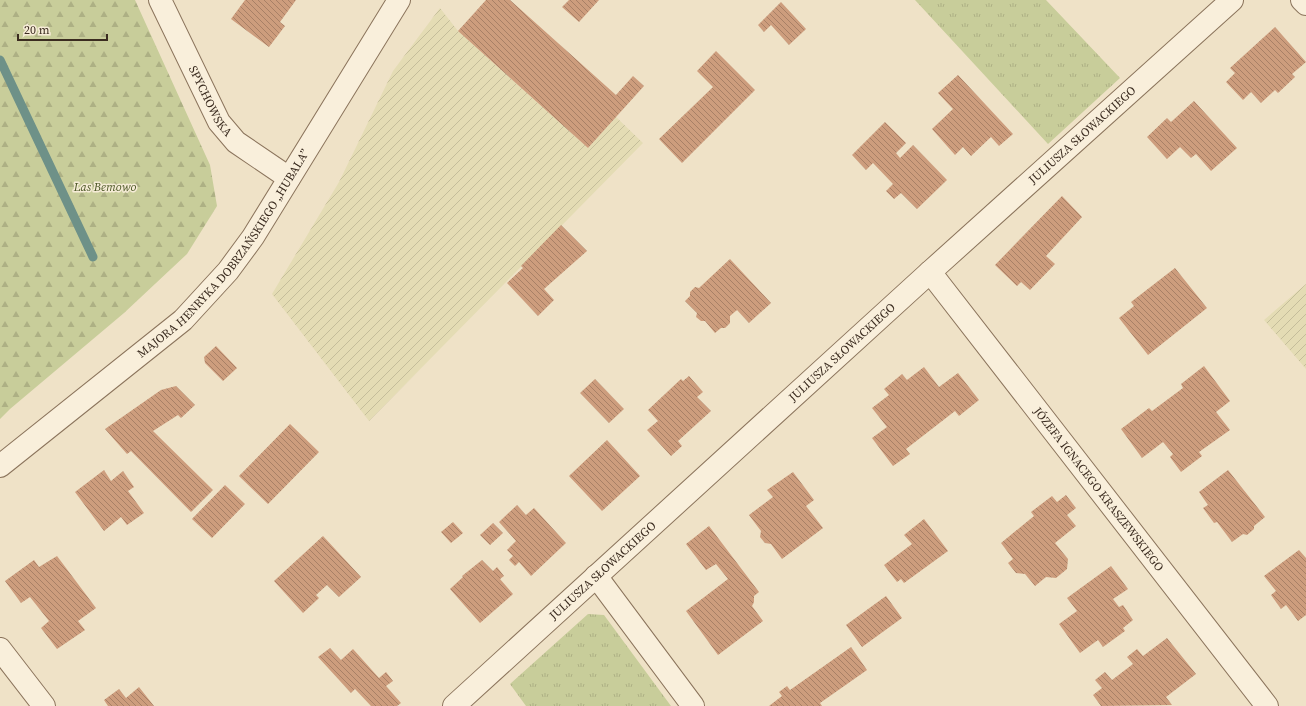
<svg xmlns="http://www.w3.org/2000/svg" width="1306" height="706" viewBox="0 0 1306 706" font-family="'Source Serif 4',serif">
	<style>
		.farmland { fill: url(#farmland-furrows) }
		.grass { fill: url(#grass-tufts) }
		.forest { fill: url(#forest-firs) }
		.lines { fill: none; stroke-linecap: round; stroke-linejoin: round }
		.stream { stroke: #6e9188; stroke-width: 9 }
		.building { fill: url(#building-back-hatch) }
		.minor-casing { stroke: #8b745c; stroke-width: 24 }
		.minor { stroke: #f9efdb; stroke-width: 22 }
		.labels { text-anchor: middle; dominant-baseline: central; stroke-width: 3; stroke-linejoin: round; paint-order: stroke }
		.street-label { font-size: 12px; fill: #3b2c20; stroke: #f6ecd7 }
		.park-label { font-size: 12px; font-style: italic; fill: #4c5726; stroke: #f6ecd7 }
	</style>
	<defs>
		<pattern id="farmland-furrows" width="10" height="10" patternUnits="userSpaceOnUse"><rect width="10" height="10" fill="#e4dcb4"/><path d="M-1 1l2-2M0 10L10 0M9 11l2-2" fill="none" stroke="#c4bd9a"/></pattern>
		<pattern id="grass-tufts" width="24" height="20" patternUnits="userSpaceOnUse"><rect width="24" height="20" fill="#c8cd9a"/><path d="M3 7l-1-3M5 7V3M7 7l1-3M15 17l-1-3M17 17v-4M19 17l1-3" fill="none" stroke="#adb084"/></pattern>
		<pattern id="forest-firs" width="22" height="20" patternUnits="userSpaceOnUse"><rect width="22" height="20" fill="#c8cd9a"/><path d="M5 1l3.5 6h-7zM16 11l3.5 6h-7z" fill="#adb084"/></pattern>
		<pattern id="building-back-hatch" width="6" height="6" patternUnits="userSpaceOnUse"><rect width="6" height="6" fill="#cd9d7d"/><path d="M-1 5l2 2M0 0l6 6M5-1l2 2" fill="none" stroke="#a88066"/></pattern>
	</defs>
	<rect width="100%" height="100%" fill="#efe2c7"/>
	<path class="farmland" d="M440,8l18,23 130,117 28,-31 27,26 -274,278 -97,-127 67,-112 54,-111z
		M1306,284v85l-42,-49z"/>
	<path class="grass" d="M915,0h131l74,78 -72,66z
		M588,614l16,1 67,91h-145l-16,-22z"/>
	<path class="forest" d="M0,0h135l75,165 7,41 -30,48 -63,59 -114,96 -10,10z"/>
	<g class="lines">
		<path class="stream" d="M0,60l93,197"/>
	</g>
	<path class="building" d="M245,0h51l-16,22 5,4 -16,21 -38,-28z
		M486,0h24l106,95 17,-19 11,10 -56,62 -130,-117z
		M569,0h30l-20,22 -17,-15z
		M781,2l25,27 -17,16 -18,-20 -7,7 -6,-7z
		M1275,27l31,35 -14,12 3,3 -17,16 -3,-3 -14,13 -10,-11 -8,8 -17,-18 9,-9 -5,-5z
		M716,51l39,39 -73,73 -23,-24 54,-52 -16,-16z
		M958,75l55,59 -14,12 -8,-9 -20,19 -8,-9 -8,8 -23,-26 21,-20 -15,-16z
		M1194,101l43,47 -26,23 -15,-17 -5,4 -11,-11 -13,12 -20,-22 20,-19 4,4z
		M885,122l21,21 -10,10 4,5 13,-13 34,35 -30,29 -16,-16 -7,6 -8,-8 7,-7 -20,-21 -7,7 -14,-15z
		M1062,196l20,21 -36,39 9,8 -25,26 -9,-8 -4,4 -22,-21z
		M561,225l26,26 -43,38 10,11 -16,16 -31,-33 16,-15 -2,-2z
		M730,259l41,44 -22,20 -12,-13 -7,6v7l-5,5h-4l-6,5 -10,-12h-4l-5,-4 1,-4 -12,-12 5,-5v-4l5,-5 4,1z
		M1175,268l32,40 -59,47 -29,-37 15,-12 -3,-4z
		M216,346l21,22 -14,13 -18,-18 -1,-6z
		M1204,366l26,35 -14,11 14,18 -31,22 3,4 -21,16 -11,-15 3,-3 -10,-12 -21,16 -21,-29 28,-21 3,3 31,-23 -2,-4z
		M924,367l15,20 19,-14 21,27 -20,16 -4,-5 -49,38 4,5 -17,12 -21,-28 15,-11 -15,-19 17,-13 -5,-6 18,-15 5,6z
		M689,376l14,16 -6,5 14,14 -33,30 4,5 -11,10 -24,-26 11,-9 -10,-11 33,-31 2,2z
		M595,379l29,30 -15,14 -29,-30z
		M176,386l19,19 -14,13 -3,-3 -25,16 60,59 -22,22 -60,-61 -4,3 -22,-25 56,-39z
		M290,424l29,28 -51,52 -29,-28z
		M607,440l33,36 -38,35 -33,-35z
		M104,470l7,11 12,-10 11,16 -6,4 16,22 -17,12 -6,-8 -17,14 -29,-39z
		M1228,470l37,47 -11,9v3l-7,6 -4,-1 -11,8 -15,-20 -3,1 -11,-15 5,-3 -9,-13z
		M793,472l21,28 -8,6 17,22 -41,31 -11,-15 -6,-1 -5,-6 1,-6 -12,-16 24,-18 -6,-7z
		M225,485l20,19 -33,34 -20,-19z
		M1066,495l10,13 -9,7 9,11 -21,17 13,16 -1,10 -11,9 -10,-1 -11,9 -10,-12 -9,-1 -8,-10 5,-4 -12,-16 33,-27 -3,-4 21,-16 5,6z
		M517,505l9,10 8,-7 32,35 -35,33 -12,-14 -4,4 -6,-6 4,-4 -6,-6 9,-9 -17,-19z
		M924,519l24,32 -44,32 -3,-4 -4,3 -13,-17 28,-21 -8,-9z
		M453,522l10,11 -12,10 -10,-11z
		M493,523l10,10 -13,12 -10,-10z
		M709,526l50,66 -5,4v6l-2,4 11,15 -45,34 -32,-44 42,-32 -12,-15 -10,6 -20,-26z
		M323,536l38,41 -22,20 -12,-12 -11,10 3,3 -16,15 -29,-32z
		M1299,550l7,8v57l-8,6 -12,-16 -5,4 -10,-14 5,-4 -12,-15z
		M57,556l39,52 -18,13 7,9 -28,19 -16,-21 8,-7 -19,-24 -9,6 -16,-22 29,-21 5,7z
		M482,560l11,11 4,-4 7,9 -4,3 13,15 -33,29 -30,-34 13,-12 -1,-1z
		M1111,566l17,23 -15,10 6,8 4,-2 10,15 -10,8 2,3 -22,16 -5,-7 -18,13 -21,-29 18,-13 -10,-13z
		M886,596l16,22 -40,29 -16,-22z
		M1167,638l29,36 -30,23 6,8 -71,1 -8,-11 9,-7 -7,-8 10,-8 7,8 21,-16 -6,-7 10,-8 6,7z
		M851,647l16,23 -47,33 2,3h-53l13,-10 -3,-4 8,-6 3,4z
		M330,648l11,12 12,-11 26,29 7,-6 7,9 -7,5 15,17 -4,3h-26l-16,-17 -4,4 -33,-36z
		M139,687l15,19h-46l-4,-6 15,-11 7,9z"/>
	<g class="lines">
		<g class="minor-casing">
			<g id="minor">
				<path id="s1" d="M160,0l59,122 17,20 53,36"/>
				<path d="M1302,0l4,4"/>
				<path id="s2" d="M930,272l337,434"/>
				<path id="s3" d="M0,466l183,-146 45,-49 25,-34 146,-237"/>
				<path d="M596,576l97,130"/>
				<path d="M0,649l44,57"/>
				<path id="s4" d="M454,706l476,-434 302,-272"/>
			</g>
		</g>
		<use href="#minor" class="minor"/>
	</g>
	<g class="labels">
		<g class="street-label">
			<text stroke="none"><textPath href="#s1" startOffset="113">SPYCHOWSKA</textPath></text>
			<text stroke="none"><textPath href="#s4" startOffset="849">JULIUSZA SŁOWACKIEGO</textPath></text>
			<text stroke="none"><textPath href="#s3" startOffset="311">MAJORA HENRYKA DOBRZAŃSKIEGO „HUBALA”</textPath></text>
			<text stroke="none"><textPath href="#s4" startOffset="525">JULIUSZA SŁOWACKIEGO</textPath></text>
			<text stroke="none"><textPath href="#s2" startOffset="275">JÓZEFA IGNACEGO KRASZEWSKIEGO</textPath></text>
			<text stroke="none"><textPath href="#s4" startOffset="201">JULIUSZA SŁOWACKIEGO</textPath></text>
		</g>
		<g class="park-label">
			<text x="105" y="187">Las Bemowo</text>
		</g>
	</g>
	<path d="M18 34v6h89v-6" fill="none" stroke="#3b2c20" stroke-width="2"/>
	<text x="24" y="34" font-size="12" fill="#3b2c20" stroke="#f6ecd7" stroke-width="3" paint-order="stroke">20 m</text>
</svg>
